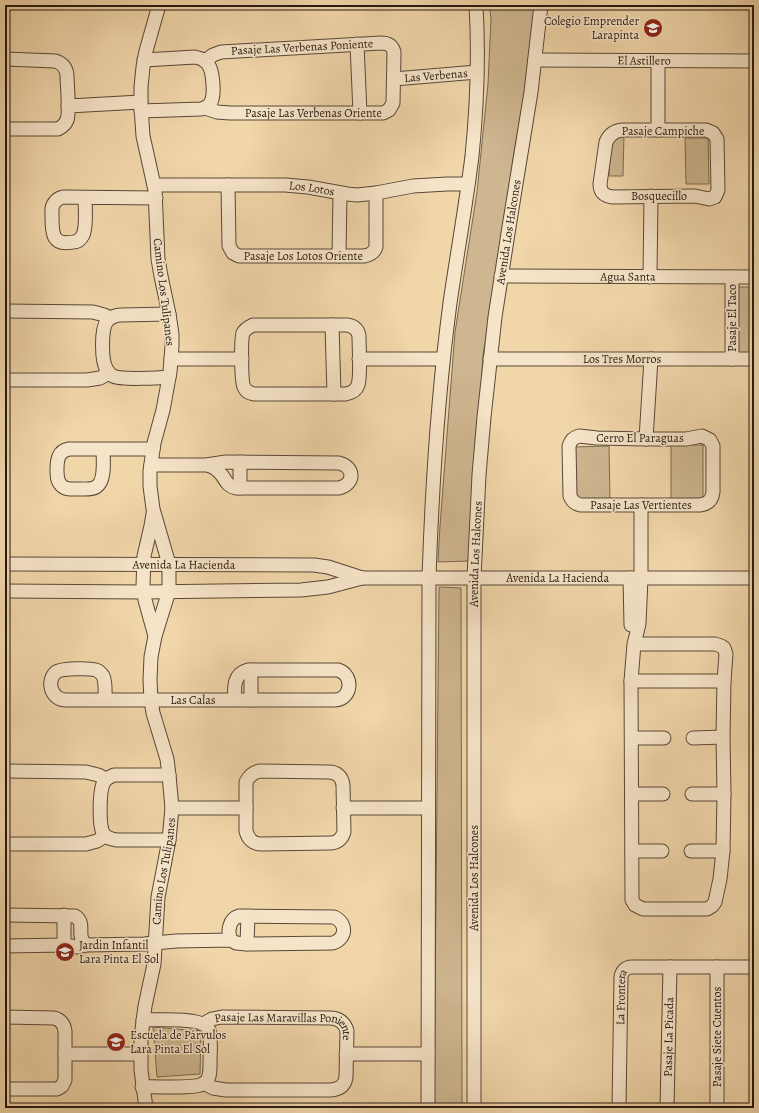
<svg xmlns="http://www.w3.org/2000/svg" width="759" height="1113" viewBox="0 0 759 1113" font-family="Alegreya,serif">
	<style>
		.green { fill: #ceb690; stroke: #7a6850 }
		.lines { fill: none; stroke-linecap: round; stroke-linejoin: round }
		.minor-casing { stroke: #584837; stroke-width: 15 }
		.minor { stroke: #f6e4c8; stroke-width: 13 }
		.labels { text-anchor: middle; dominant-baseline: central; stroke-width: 3; stroke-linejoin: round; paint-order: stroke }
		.poi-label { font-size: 12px; fill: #251911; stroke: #f6e4c8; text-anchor: start }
		.street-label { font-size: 12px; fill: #251911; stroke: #f6e4c8 }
	</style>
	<rect width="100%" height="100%" fill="#f1d6aa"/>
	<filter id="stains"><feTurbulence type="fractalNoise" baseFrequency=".005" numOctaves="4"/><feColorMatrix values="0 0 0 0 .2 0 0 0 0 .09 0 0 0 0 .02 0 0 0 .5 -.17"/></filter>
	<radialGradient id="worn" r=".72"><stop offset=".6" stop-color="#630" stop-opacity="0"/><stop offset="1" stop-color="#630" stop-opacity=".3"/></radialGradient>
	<path class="green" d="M489,5h46l-4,52 -16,90 -32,209 -13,205 -32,1 2,-36 15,-194 22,-140 11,-108 3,-66z
		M624,135l-1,41h-14l1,-33 6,-7z
		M685,138h23l1,46h-23z
		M737,287h17v67h-16z
		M671,445h32v55h-32z
		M609,446l1,54 -35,1 -1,-54z
		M439,587l22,1 1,520h-28z
		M153,1027l48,4 -1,43 -43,3z"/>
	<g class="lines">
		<g class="minor-casing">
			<g id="minor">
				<path d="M357,44l3,69"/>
				<path d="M5,59l50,2c7,2 11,6 12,14 0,10 3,37 0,45 -2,5 -5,7 -9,9h-53"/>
				<path id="s1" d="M535,60l219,1"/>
				<path id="s2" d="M394,79l83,-7"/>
				<path d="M68,106l73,-4"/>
				<path id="s3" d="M205,108l12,4 13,1h153l6,-3 4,-7 1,-51c-2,-7 -6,-9 -13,-9l-160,9 -8,3 -8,6"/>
				<path d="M141,111l60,-2c4,-1 8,-3 10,-7 4,-8 2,-31 -3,-38 -3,-4 -8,-6 -13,-7l-51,3"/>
				<path d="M622,130h84l7,3 4,6 1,51 -3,7 -6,2 -14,-3 -82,1c-8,-1 -13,-4 -13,-13l6,-42c3,-7 8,-11 16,-12z"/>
				<path d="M658,130v-69"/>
				<path id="s4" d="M154,185h131l23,2 39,7 10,1 19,-2 37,-7 34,-2h21"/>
				<path id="s5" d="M228,185l1,61 4,7 6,3h125c6,-1 10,-3 12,-9v-54"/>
				<path d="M85,198c0,10 2,28 -2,37 -2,4 -5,7 -10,7 -21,4 -21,-9 -21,-25 0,-5 -1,-11 3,-15 2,-3 4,-4 8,-5l93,1"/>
				<path d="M339,256l1,-63"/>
				<path id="s6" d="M501,276l253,1"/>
				<path d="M650,277l1,-81"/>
				<path d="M5,311l88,1 11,3 6,3"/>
				<path d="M253,325h94c7,1 11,5 12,11 0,11 2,41 -1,49 -2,6 -7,8 -12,9h-92c-4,-1 -8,-2 -10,-7 -3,-5 -3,-49 -1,-54 2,-4 6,-6 10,-8z"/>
				<path d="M332,325l2,69"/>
				<path d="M171,359h71"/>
				<path d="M359,359h84"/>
				<path id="s7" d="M490,359h264"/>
				<path d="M732,359v-82"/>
				<path d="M169,377c-10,1 -48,3 -56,-1 -2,-1 -5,-4 -6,-6 -6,-9 -6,-41 0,-49 4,-4 9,-6 14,-6l48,-1"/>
				<path d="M5,380h82l13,-2 9,-5"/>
				<path d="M579,436l18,2 49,1h40l16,-3 8,4 3,6v46c-1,8 -5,12 -13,13h-119c-6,-1 -9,-4 -11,-9l-1,-50c2,-6 4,-8 10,-10z"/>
				<path d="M646,439l5,-80"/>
				<path d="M103,449c0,10 3,32 -7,38 -5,3 -12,2 -18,2 -6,0 -13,1 -17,-4 -4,-4 -4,-10 -4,-15 0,-10 1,-19 12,-21h84"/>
				<path d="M240,462v26"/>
				<path d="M151,465h55l20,-3 113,1c16,4 16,21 0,25h-103c-10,-2 -10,-9 -16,-15 -4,-5 -9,-7 -14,-8"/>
				<path d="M153,514l-2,12 -7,30 -1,30 2,14 10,36"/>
				<path id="s8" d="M5,564l309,1 14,2 34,11"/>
				<path d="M630,578l1,47"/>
				<path id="s9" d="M5,591l139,1 157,-2 27,-3 34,-9h392"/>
				<path d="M634,644h81l6,2 3,2 2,6 -2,27 -1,56 1,57 -1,57 -3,28 -5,23 -3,4 -5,3h-64l-8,-4 -3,-5 -1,-219 3,-37 5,-20 2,-46v-73"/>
				<path d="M631,681h93"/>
				<path id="s10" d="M105,700c0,-7 1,-18 -2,-24 -2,-3 -4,-5 -7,-6 -7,-2 -34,-2 -40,2 -10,9 -5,27 9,28 28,0 57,0 86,0h184c17,-1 19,-25 3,-30h-90c-15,4 -14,18 -13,30"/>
				<path d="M251,700v-30"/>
				<path d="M632,738h32"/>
				<path d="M693,738l30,-1"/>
				<path d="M5,771l81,1 12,3 8,4"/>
				<path d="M260,771l69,1c8,0 13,5 14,13l1,47c-2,7 -7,11 -14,11l-69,1c-8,0 -13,-5 -15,-13v-49c3,-6 7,-10 14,-11z"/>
				<path d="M632,794h31"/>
				<path d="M692,794h32"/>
				<path d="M172,808h74"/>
				<path d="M343,808h85"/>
				<path d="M169,840h-52c-6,-1 -11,-2 -14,-7 -4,-8 -4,-43 1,-51 2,-4 6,-5 10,-7h55"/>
				<path d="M5,844h81l11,-3 8,-5"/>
				<path d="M632,851h30"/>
				<path d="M691,851h32"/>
				<path d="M5,915l70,1c12,8 0,19 11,29"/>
				<path d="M64,915v30"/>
				<path d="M247,944l1,-28"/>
				<path d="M5,946l59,-1 14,2 8,-2 58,-1 32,-3 55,-1 5,3 11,1 86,-1c14,-5 14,-20 1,-26l-95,-1c-10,3 -12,16 -8,24"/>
				<path d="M5,1017l49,1c7,2 10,6 11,13v49l-3,6 -5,3h-52"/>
				<path id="s11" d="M203,1024l9,-5 10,-2 108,1c9,0 15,5 17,13l-1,46c-1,8 -6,12 -15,13h-105l-13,-2 -9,-5"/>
				<path d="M65,1054h75"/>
				<path d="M346,1054h82"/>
				<path d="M142,1087c13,-1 52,2 61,-3 8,-4 7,-15 7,-22 0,-8 2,-27 -2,-34 -7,-11 -52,-8 -65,-8"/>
				<path id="s12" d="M146,1108l-5,-38v-33l4,-31 9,-42 4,-67 11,-57 3,-32 -3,-33 -2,-16 -14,-46 -2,-13 -1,-20 1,-23 4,-21 14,-45v-27l-16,-55 -3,-23v-15l4,-28 9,-33 7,-38 2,-26v-12l-3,-20 -8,-38 -3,-17 -3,-69 -12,-54 -2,-29v-20l2,-20 3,-16 13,-46"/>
				<path d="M428,1108l1,-530c3,-92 9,-184 21,-275 7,-49 16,-98 22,-147 5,-50 7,-101 4,-151"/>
				<path id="s13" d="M474,1108v-530l5,-103 5,-58 11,-100 14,-90 22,-135 10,-87"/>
				<path id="s14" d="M619,1108l2,-131c1,-6 5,-10 11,-10h122"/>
				<path id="s15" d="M667,1108l3,-141"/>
				<path d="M717,1108v-141"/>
			</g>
		</g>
		<use href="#minor" class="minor"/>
	</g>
	<defs>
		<g id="school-disc" transform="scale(1)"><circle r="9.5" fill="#8f2418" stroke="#f6e4c8"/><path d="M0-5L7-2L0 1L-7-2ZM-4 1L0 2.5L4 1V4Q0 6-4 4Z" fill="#fff"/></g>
	</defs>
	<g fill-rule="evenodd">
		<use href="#school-disc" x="653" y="28"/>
		<use href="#school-disc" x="65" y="952"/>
		<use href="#school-disc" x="116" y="1042"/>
	</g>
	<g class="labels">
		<g class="poi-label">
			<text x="639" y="21" text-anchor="end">Colegio Emprender<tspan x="639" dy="14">Larapinta</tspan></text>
			<text x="79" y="945">Jardin Infantil<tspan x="79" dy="14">Lara Pinta El Sol</tspan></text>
			<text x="130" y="1035">Escuela de Párvulos<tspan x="130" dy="14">Lara Pinta El Sol</tspan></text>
		</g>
		<g class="street-label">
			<text transform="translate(302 47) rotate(-3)">Pasaje Las Verbenas Poniente</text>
			<text stroke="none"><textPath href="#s1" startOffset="109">El Astillero</textPath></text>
			<text stroke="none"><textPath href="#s2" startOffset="42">Las Verbenas</textPath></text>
			<text stroke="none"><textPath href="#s3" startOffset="109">Pasaje Las Verbenas Oriente</textPath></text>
			<text x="663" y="131">Pasaje Campiche</text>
			<text stroke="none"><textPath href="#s4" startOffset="158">Los Lotos</textPath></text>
			<text x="659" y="196">Bosquecillo</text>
			<text stroke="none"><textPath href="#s13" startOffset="878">Avenida Los Halcones</textPath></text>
			<text stroke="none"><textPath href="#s5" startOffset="140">Pasaje Los Lotos Oriente</textPath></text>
			<text stroke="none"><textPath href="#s6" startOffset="127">Agua Santa</textPath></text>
			<text transform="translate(164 292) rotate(83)">Camino Los Tulipanes</text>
			<text transform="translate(732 318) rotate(-90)">Pasaje El Taco</text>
			<text stroke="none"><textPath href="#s7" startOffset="132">Los Tres Morros</textPath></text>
			<text x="640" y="438">Cerro El Paraguas</text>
			<text x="641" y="505">Pasaje Las Vertientes</text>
			<text stroke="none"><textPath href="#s13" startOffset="554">Avenida Los Halcones</textPath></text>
			<text stroke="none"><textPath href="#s8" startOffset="179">Avenida La Hacienda</textPath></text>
			<text stroke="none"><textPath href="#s9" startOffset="554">Avenida La Hacienda</textPath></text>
			<text stroke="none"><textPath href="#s10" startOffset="239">Las Calas</textPath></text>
			<text stroke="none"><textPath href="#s12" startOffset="239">Camino Los Tulipanes</textPath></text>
			<text transform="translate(474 878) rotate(-90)">Avenida Los Halcones</text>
			<text stroke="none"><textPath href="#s14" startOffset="111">La Frontera</textPath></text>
			<text stroke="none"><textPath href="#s11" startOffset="87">Pasaje Las Maravillas Poniente</textPath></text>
			<text stroke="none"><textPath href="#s15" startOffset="71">Pasaje La Picada</textPath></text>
			<text transform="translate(717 1037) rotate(-90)">Pasaje Siete Cuentos</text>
		</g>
	</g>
	<rect width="759" height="1113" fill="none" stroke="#f1d6aa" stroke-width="20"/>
	<rect x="6" y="6" width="747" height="1101" fill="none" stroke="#251911" stroke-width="2"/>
	<rect x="10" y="10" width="739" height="1093" fill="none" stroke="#251911"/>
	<rect width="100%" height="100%" filter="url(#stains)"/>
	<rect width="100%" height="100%" fill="url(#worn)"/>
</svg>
